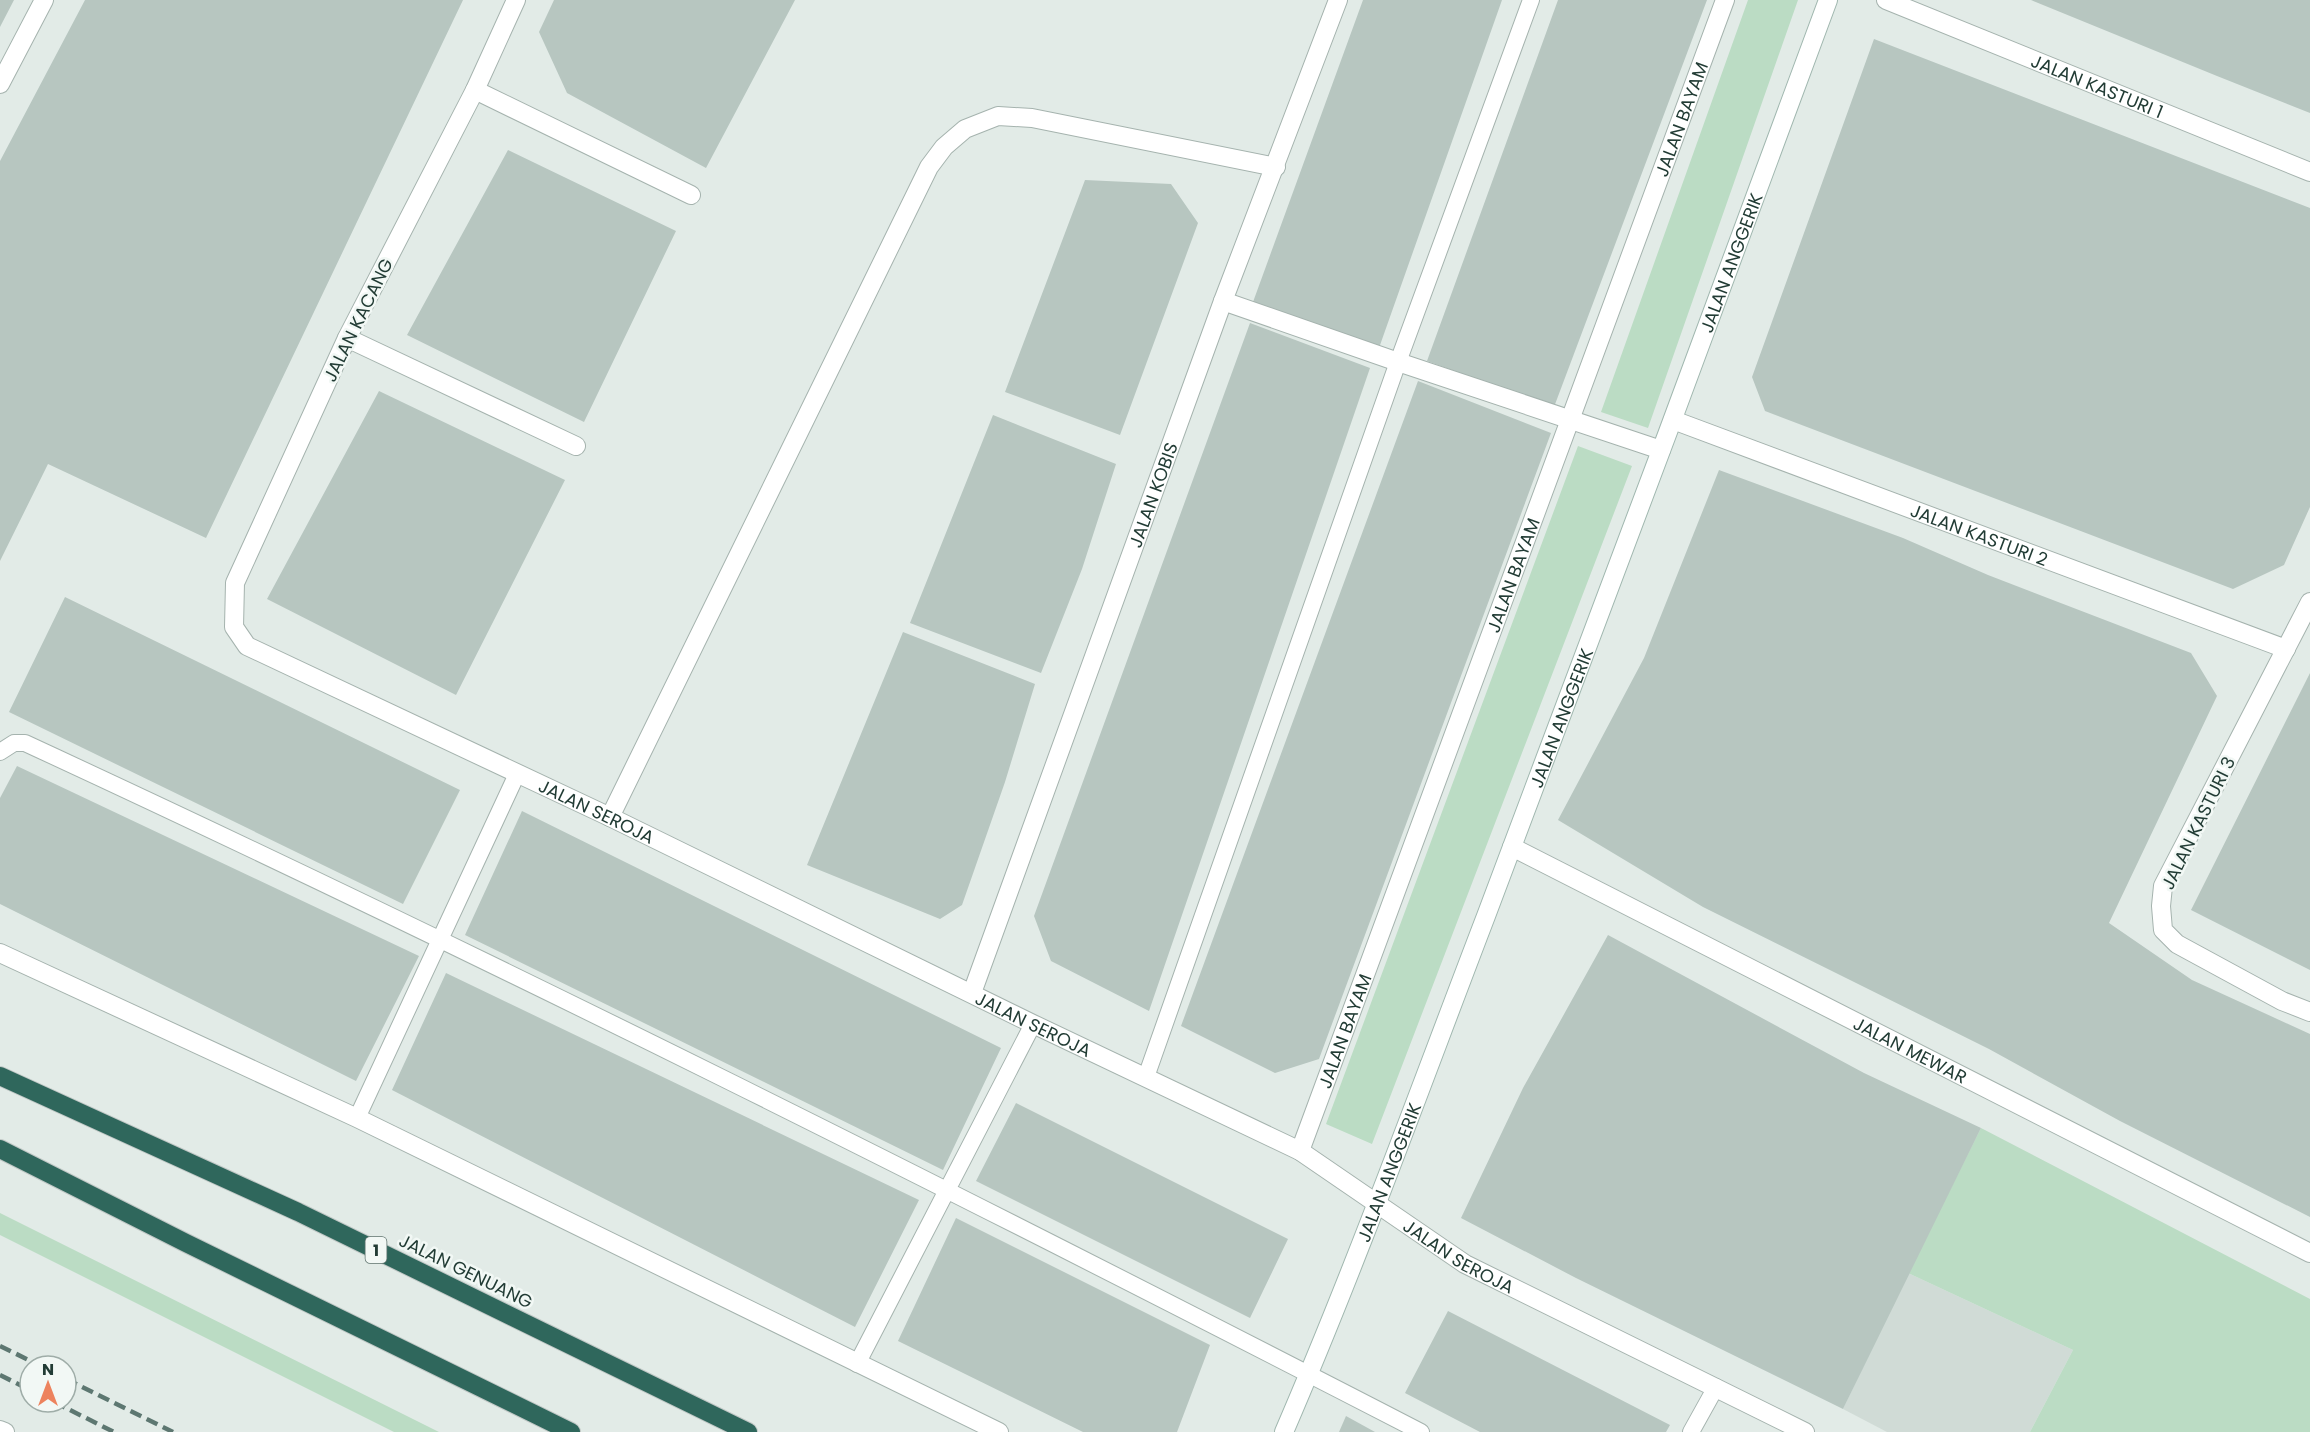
<svg xmlns="http://www.w3.org/2000/svg" width="2310" height="1432" viewBox="0 0 2310 1432" font-family="Poppins,sans-serif">
	<style>
		.built { fill: #d0dbd6 }
		.green { fill: #bbdcc4 }
		.building { fill: #b7c6c0 }
		.lines { fill: none; stroke-linecap: round; stroke-linejoin: round }
		.lane-casing { stroke: #a5b3ae; stroke-width: 18 }
		.street-casing { stroke: #a5b3ae; stroke-width: 20 }
		.secondary-casing { stroke: #a0b7af; stroke-width: 20 }
		.highway-casing { stroke: #c1c8c6; stroke-width: 20 }
		.lane { stroke: #fff; stroke-width: 16 }
		.street { stroke: #fff; stroke-width: 18 }
		.secondary { stroke: #fff; stroke-width: 18 }
		.highway { stroke: #2f675c; stroke-width: 18 }
		.rail { stroke: #5d7771; stroke-width: 4.5; stroke-dasharray: 12 6; stroke-linecap: butt }
		.labels { text-anchor: middle; dominant-baseline: central; stroke-width: 5; stroke-linejoin: round; paint-order: stroke }
		.shield { fill: #f2f8f5; stroke: #60746f; stroke-width: 1.5 }
		.shield-label { font-size: 16px; font-weight: bold; fill: #223c35 }
		.street-label { font-size: 18px; fill: #223c35; stroke: #f2f8f5 }
	</style>
	<rect width="100%" height="100%" fill="#e2ebe7"/>
	<path class="built" d="M1908,1273l165,77 -43,82h-143l-44,-23z"/>
	<path class="green" d="M1748,0h50l-150,428 -47,-16z
		M1578,446l54,20 -260,678 -46,-20z
		M1981,1128l329,171v133h-280l43,-82 -165,-77z
		M0,1213l439,219h-45l-394,-197z"/>
	<path class="building" d="M0,0h14l-14,27z
		M85,0h378l-257,538 -158,-74 -48,97v-400z
		M554,0h241l-89,168 -139,-75 -28,-61z
		M1363,0h139l-123,348 -126,-46z
		M1558,0h149l-153,407 -127,-46z
		M2031,0h279v113l-93,-37z
		M1874,39l436,169v299l-26,58 -51,24 -468,-178 -13,-34z
		M508,150l168,81 -92,191 -177,-87z
		M1085,180l86,4 27,39 -78,212 -115,-43z
		M1250,323l120,45 -221,643 -98,-50 -17,-45z
		M1418,381l133,52 -232,626 -44,14 -94,-47z
		M379,391l186,89 -109,215 -189,-96z
		M993,415l123,49 -34,105 -41,104 -131,-50z
		M1719,470l184,68 85,37 203,78 26,43 -108,227 83,57 118,54v183l-190,-96 -131,-72 -286,-142 -145,-87 86,-162z
		M65,597l395,193 -57,114 -394,-192z
		M903,632l132,52 -30,98 -43,123 -22,14 -133,-54z
		M2310,673v297l-119,-60z
		M17,766l402,190 -63,125 -356,-177v-106z
		M522,811l479,237 -58,122 -478,-235z
		M1608,935l256,138 117,55 -138,281 -267,-131 -115,-60 62,-130z
		M446,973l473,227 -64,127 -463,-237z
		M1016,1103l272,136 -38,79 -274,-137z
		M956,1218l254,127 -33,87h-94l-185,-91z
		M1448,1311l222,114 -4,7h-186l-75,-39z
		M1346,1416l29,16h-36z"/>
	<g class="lines">
		<g class="lane-casing">
			<path id="lane" d="M0,752l14,-9h11c471,218 934,451 1396,689
				M1146,1077l252,-715 133,-362
				M357,1118l160,-344
				M857,1364l176,-340
				M1691,1432l25,-45"/>
		</g>
		<g class="street-casing">
			<g id="street">
				<path id="s1" d="M516,0l-41,90 -128,248 -112,245 -1,44 13,19 363,171 423,207 267,127 165,113 340,168"/>
				<path id="s2" d="M1886,0l424,172"/>
				<path d="M0,84l44,-84"/>
				<path d="M475,90l216,105"/>
				<path d="M1223,301l175,61 263,88"/>
				<path d="M347,338l229,108"/>
				<path id="s3" d="M1673,420l613,229"/>
				<path d="M2310,602l-147,284 -2,20 2,24 14,14 105,57 28,11"/>
				<path d="M610,817l319,-650 15,-20 21,-18 33,-13 34,2 244,49"/>
				<path id="s4" d="M1512,847l798,406"/>
				<path d="M0,953l357,165 642,314"/>
				<path id="s5" d="M972,993l251,-692 115,-301"/>
				<path id="s6" d="M1300,1151l425,-1151"/>
				<path d="M0,1430l5,2"/>
			</g>
		</g>
		<g class="secondary-casing">
			<g id="secondary">
				<path id="s7" d="M1284,1432c73,-169 136,-344 202,-516 116,-305 229,-610 342,-916"/>
			</g>
		</g>
		<g class="highway-casing">
			<path id="highway" d="M0,1076l298,136 450,220
				M0,1149l186,94 385,189"/>
		</g>
		<use href="#lane" class="lane"/>
		<use href="#street" class="street"/>
		<use href="#secondary" class="secondary"/>
		<use href="#highway" class="highway"/>
		<path class="rail" d="M0,1346l41,20
			M0,1375l30,15
			M66,1379l107,53
			M54,1402l60,30"/>
	</g>
	<g class="labels">
		<rect class="shield" x="365.5" y="1237" width="21" height="26" rx="4.5"/>
		<g class="shield-label">
			<text x="376" y="1250">1</text>
		</g>
		<g class="street-label">
			<text stroke="none"><textPath href="#s2" startOffset="228">JALAN KASTURI 1</textPath></text>
			<text stroke="none"><textPath href="#s6" startOffset="1100">JALAN BAYAM</textPath></text>
			<text stroke="none"><textPath href="#s7" startOffset="1252">JALAN ANGGERIK</textPath></text>
			<text transform="translate(358 320) rotate(-64)">JALAN KACANG</text>
			<text stroke="none"><textPath href="#s5" startOffset="530">JALAN KOBIS</textPath></text>
			<text stroke="none"><textPath href="#s3" startOffset="327">JALAN KASTURI 2</textPath></text>
			<text stroke="none"><textPath href="#s6" startOffset="614">JALAN BAYAM</textPath></text>
			<text stroke="none"><textPath href="#s7" startOffset="766">JALAN ANGGERIK</textPath></text>
			<text stroke="none"><textPath href="#s1" startOffset="1101">JALAN SEROJA</textPath></text>
			<text transform="translate(2198 823) rotate(-64)">JALAN KASTURI 3</text>
			<text stroke="none"><textPath href="#s1" startOffset="1587">JALAN SEROJA</textPath></text>
			<text stroke="none"><textPath href="#s6" startOffset="128">JALAN BAYAM</textPath></text>
			<text stroke="none"><textPath href="#s4" startOffset="447">JALAN MEWAR</textPath></text>
			<text stroke="none"><textPath href="#s7" startOffset="280">JALAN ANGGERIK</textPath></text>
			<text stroke="none"><textPath href="#s1" startOffset="2073">JALAN SEROJA</textPath></text>
			<text transform="translate(466 1271) rotate(26)">JALAN GENUANG</text>
		</g>
	</g>
	<g transform="translate(48 1384)"><circle r="28" fill="#f2f8f5" stroke="#9fada8" stroke-width="1.5"/>
	<path d="M0-4.5L10 22L0 15L-10 22Z" fill="#ed835e"/>
	<text y="-9" font-size="16" font-weight="bold" text-anchor="middle" fill="#223c35">N</text>
	</g>
</svg>
